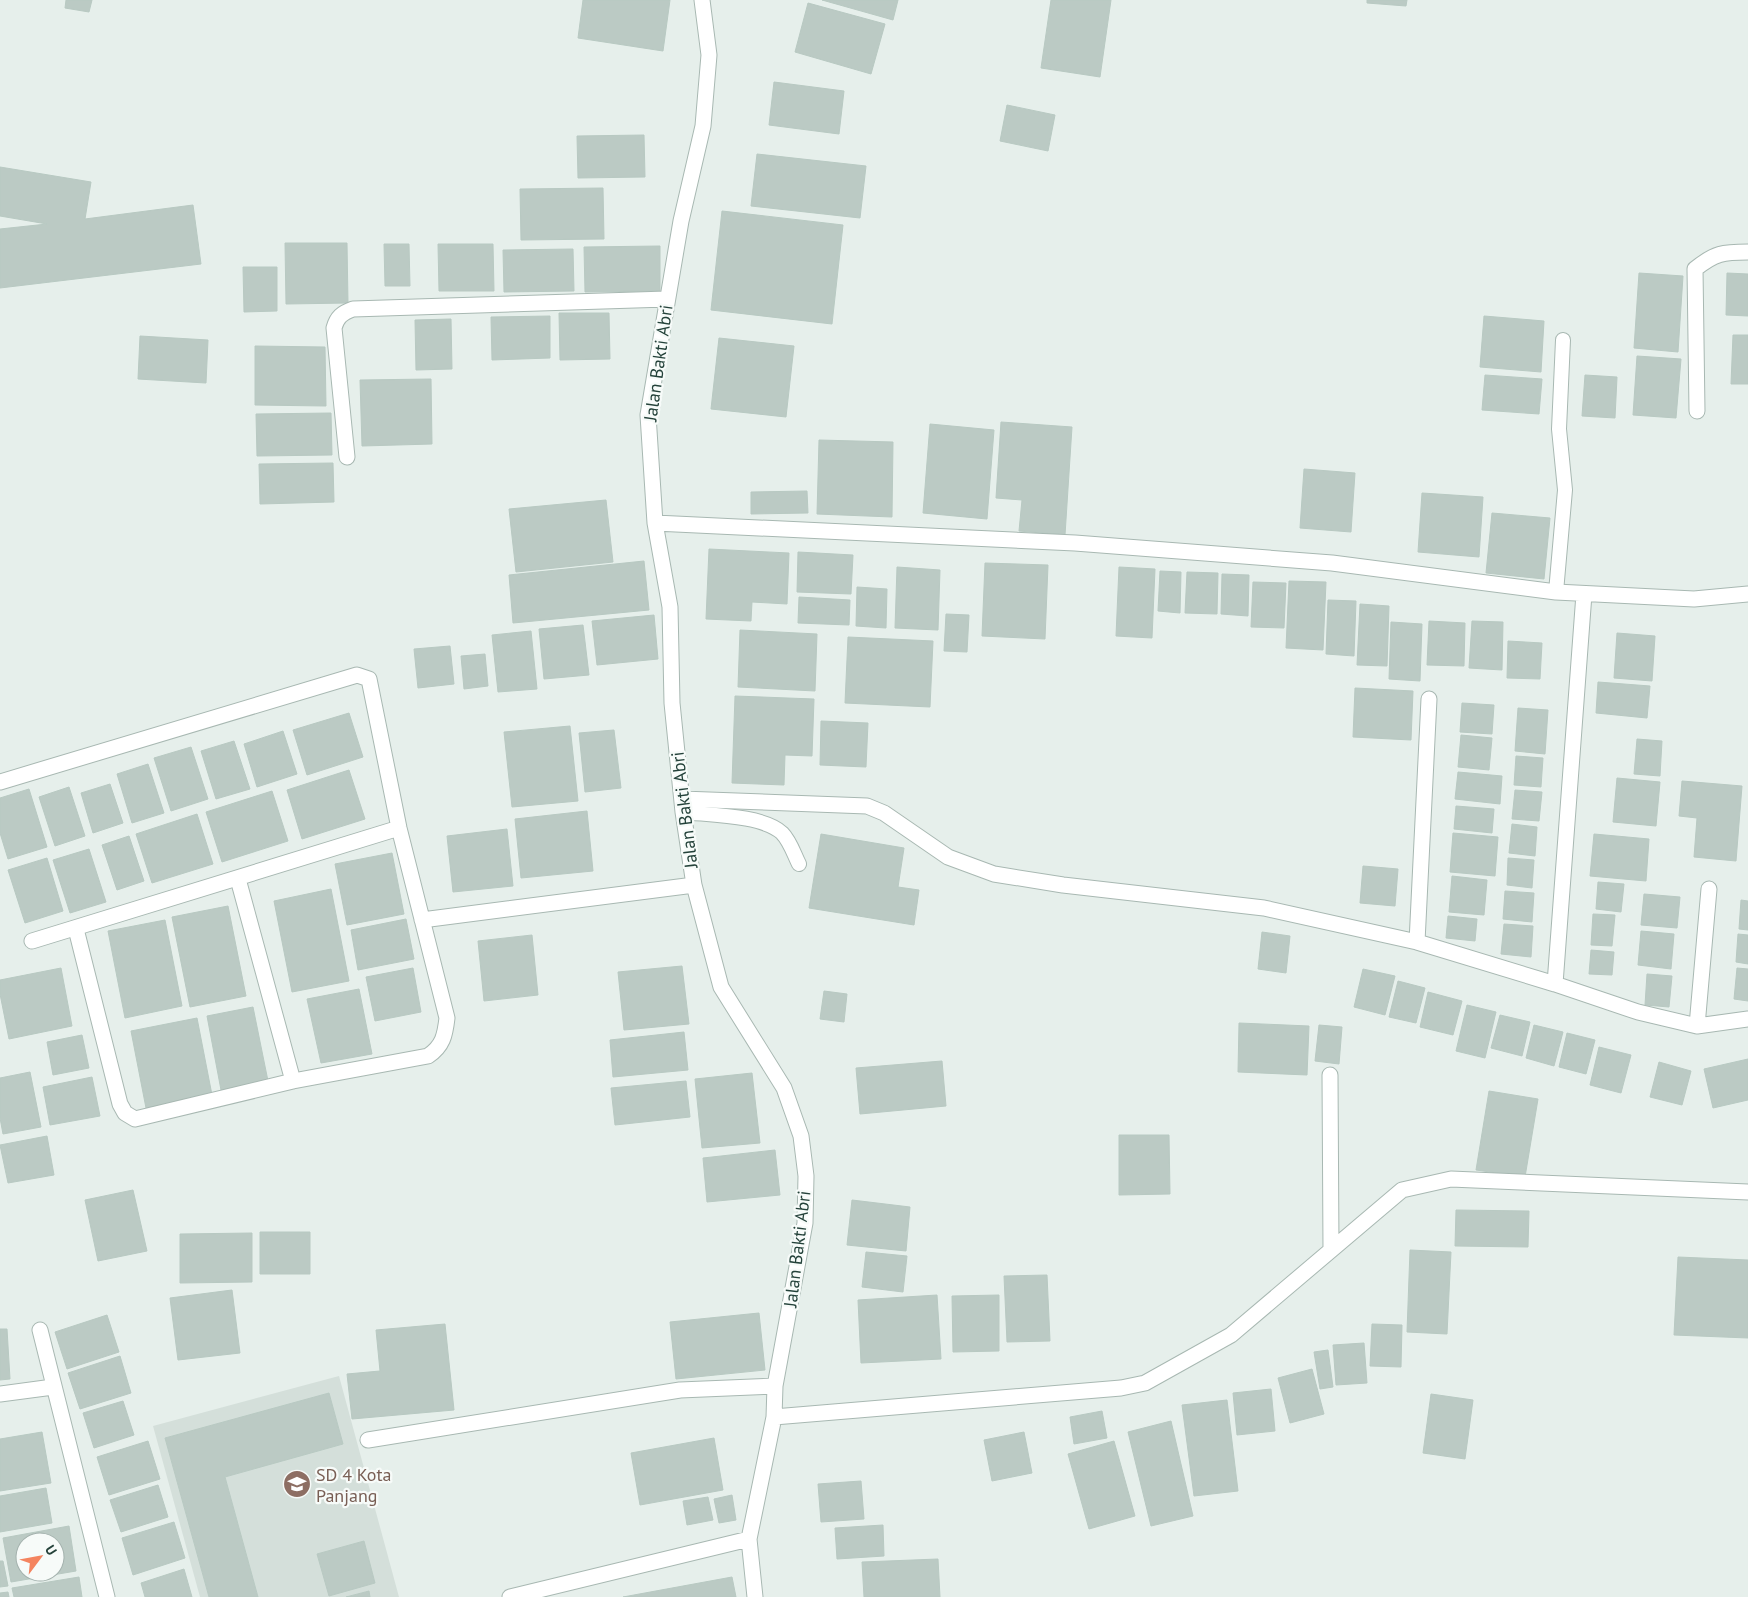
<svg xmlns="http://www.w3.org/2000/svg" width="1748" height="1597" viewBox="0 0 1748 1597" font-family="'PT Sans',sans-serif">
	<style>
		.built { fill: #d4dfda; fill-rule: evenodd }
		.building { fill: #bbcac4; stroke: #b8c9c2; fill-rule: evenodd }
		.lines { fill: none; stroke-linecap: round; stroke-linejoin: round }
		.service-casing { stroke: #a8b8b2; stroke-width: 16 }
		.minor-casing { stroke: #a8b8b2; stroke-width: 17 }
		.service { stroke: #fff; stroke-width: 14 }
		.minor { stroke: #fff; stroke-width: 15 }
		.labels { text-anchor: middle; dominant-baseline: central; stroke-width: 4.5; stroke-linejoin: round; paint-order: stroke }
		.street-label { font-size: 18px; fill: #24423a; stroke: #f7fbf9 }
		.education-label { font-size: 18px; fill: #785e54; stroke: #f7fbf9; text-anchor: start }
	</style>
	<rect width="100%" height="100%" fill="#e6efeb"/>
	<path class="built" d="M339,1376l60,221h-29l-2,-6 -22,6h-88l-33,-120 118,-33 -14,-51 -164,45 44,159h-9l-47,-171zM364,1541l11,42 -46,12 -12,-41z"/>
	<path class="building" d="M66,0h26l-3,12 -24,-4z
		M583,0h87l-7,51 -85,-13z
		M822,0h76l-5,20z
		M1051,0h60l-11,77 -59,-9z
		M1367,0h40l-1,6 -39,-3z
		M808,3l77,21 -14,50 -76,-22z
		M774,82l70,9 -5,43 -70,-9z
		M1007,105l48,10 -7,36 -48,-10z
		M644,135l1,42 -67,1 -1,-42z
		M757,154l109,12 -6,52 -109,-12z
		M0,167l91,15 -6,37 108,-14 8,59 -201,24v-59l47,-5 -47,-8z
		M603,188l1,51 -83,1 -1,-51z
		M722,211l121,14 -11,99 -121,-14z
		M285,243h62l1,60 -62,1z
		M384,244h25l1,42h-25z
		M438,244h55l1,47h-55z
		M660,246v45l-75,1 -1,-45z
		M573,249l1,42 -70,1 -1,-42z
		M243,267h34v44l-33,1z
		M1639,273l44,3 -5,76 -44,-4z
		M1727,273l21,1v42l-22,-1z
		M559,313h50l1,46 -50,1z
		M550,316v42l-58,2 -1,-43z
		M1484,316l60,5 -3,51 -61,-5z
		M451,319l1,50 -36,1 -1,-50z
		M1733,335h15v49h-17z
		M140,336l68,4 -2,43 -68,-4z
		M719,338l75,8 -8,71 -75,-8z
		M255,346l70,1 1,59 -71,-1z
		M1637,356l44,3 -5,59 -43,-3z
		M1485,375l57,4 -3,35 -57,-4z
		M1585,375l32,2 -2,41 -33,-2z
		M431,379l1,65 -70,2 -2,-66z
		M331,413l1,42 -75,1 -1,-42z
		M1001,422l71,5 -7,108 -46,-4 3,-31 -26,-2z
		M930,424l64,6 -7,89 -64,-6z
		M819,440l74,2 -1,75 -75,-3z
		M333,463l1,39 -74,2 -1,-40z
		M1304,469l51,4 -4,59 -51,-4z
		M807,491l1,22 -57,1v-22z
		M1422,493l61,4 -4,60 -61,-5z
		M606,500l7,62 -97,10 -7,-63z
		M1492,513l58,5 -6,61 -58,-6z
		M709,549l80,4 -2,51 -35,-2 -1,19 -45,-2z
		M798,552l55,3 -2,39 -54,-2z
		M644,561l5,49 -136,13 -4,-48z
		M985,563l63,2 -3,74 -63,-3z
		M897,567l43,3 -2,60 -43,-2z
		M1119,567l36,2 -3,69 -36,-2z
		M1160,571l21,1 -1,41 -22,-2z
		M1187,572l31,1 -1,41 -32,-1z
		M1222,574l27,1 -1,41 -27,-2z
		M1289,581l37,1 -3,68 -37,-2z
		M1253,582l33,1 -2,45 -33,-1z
		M857,587l30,2 -1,39 -30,-2z
		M799,597l51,3 -1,25 -51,-2z
		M1328,600l28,1 -2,55 -28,-2z
		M1360,604l29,2 -2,60 -30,-1z
		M946,614l23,1 -2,37 -23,-1z
		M654,615l4,44 -61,6 -5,-44z
		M1429,621l36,2 -1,43 -37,-1z
		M1472,621l31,1 -1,48 -33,-2z
		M1391,622l31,2 -2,57 -31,-2z
		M583,625l6,50 -45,4 -5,-50z
		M740,630l77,4 -2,57 -77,-4z
		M531,631l6,58 -39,3 -6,-57z
		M1617,633l38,3 -3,45 -38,-3z
		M848,637l85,4 -3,66 -85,-4z
		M1508,641l34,2 -2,36 -33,-1z
		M450,646l4,38 -36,4 -4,-39z
		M485,654l3,32 -24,3 -3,-33z
		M1598,682l52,4 -3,32 -51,-5z
		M1355,688l58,3 -2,49 -58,-3z
		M735,696l79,3 -2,57 -27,-1 -1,30 -52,-2z
		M1462,703l32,2 -2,29 -32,-2z
		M1518,708l30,2 -3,44 -30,-3z
		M349,713l14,44 -56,18 -14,-45z
		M821,721l47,2 -2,44 -46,-2z
		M570,726l8,75 -66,6 -8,-75z
		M614,730l7,58 -36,4 -6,-59z
		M283,731l14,43 -40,13 -13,-43z
		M1461,735l31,3 -3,32 -31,-3z
		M1637,739l25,2 -2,35 -26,-2z
		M234,741l16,48 -34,10 -15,-48z
		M191,747l17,52 -37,12 -17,-53z
		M1516,756l27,2 -2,29 -27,-2z
		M148,764l16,49 -32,10 -15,-49z
		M349,770l16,49 -63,20 -15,-49z
		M1458,772l44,4 -2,28 -45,-5z
		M1617,778l43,4 -4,44 -43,-4z
		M1682,781l60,5 -6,75 -42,-4 3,-39 -18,-2z
		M110,784l13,39 -30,10 -12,-40z
		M69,787l16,49 -30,10 -16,-49z
		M29,789l18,58 -39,12 -8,-26v-35z
		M1515,790l27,2 -3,29 -27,-2z
		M272,791l16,50 -66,21 -16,-50z
		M1456,806l38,3 -2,24 -38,-4z
		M587,811l6,60 -72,7 -6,-59z
		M197,814l16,50 -61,19 -16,-49z
		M1512,824l25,3 -2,29 -26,-3z
		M507,829l6,57 -60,6 -6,-56z
		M1453,833l45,4 -3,39 -45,-4z
		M821,834l83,14 -6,39 21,3 -5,35 -105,-17z
		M1594,834l55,5 -3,42 -56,-5z
		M129,836l15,45 -27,9 -15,-45z
		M89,849l17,53 -36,11 -17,-53z
		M392,853l12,61 -57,11 -12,-61z
		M47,858l16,53 -38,12 -17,-53z
		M1508,858l26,2 -2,28 -25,-3z
		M1363,866l35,3 -3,37 -35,-3z
		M1452,876l35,4 -3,35 -35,-3z
		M1598,882l26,2 -3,28 -25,-3z
		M331,889l18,92 -57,11 -18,-91z
		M1505,891l29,2 -2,29 -29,-3z
		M1644,894l36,3 -3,31 -36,-3z
		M1741,900l7,1v29l-9,-1z
		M228,906l18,90 -56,11 -18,-90z
		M1593,914l22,1 -3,31 -21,-1z
		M1448,916l29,3 -2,22 -29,-3z
		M406,919l8,40 -56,11 -7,-40z
		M165,920l17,86 -57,12 -17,-87z
		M1504,924l29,2 -2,31 -30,-3z
		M1641,931l33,3 -3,35 -33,-4z
		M1262,932l28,4 -4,37 -28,-4z
		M1738,934l10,1v29l-12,-2z
		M532,935l6,60 -54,6 -6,-60z
		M1591,950l23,2 -2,23 -23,-1z
		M682,966l7,58 -65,6 -6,-58z
		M61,968l11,58 -63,13 -9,-45v-14z
		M413,968l8,44 -46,9 -9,-44z
		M1737,968l11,1v32l-14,-2z
		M1363,969l32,7 -10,39 -31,-8z
		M1647,974l25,2 -3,31 -24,-2z
		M1398,981l27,7 -9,35 -27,-6z
		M359,989l13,65 -51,9 -14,-64z
		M824,991l23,3 -3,28 -24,-3z
		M1428,992l34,9 -9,34 -33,-8z
		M1467,1005l29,7 -11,46 -29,-7z
		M253,1007l15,74 -47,9 -14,-74z
		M1500,1015l30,7 -8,34 -31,-8z
		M197,1018l15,77 -66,13 -15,-77z
		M1239,1023l70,3 -2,49 -69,-3z
		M1319,1025l23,2 -3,37 -24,-3z
		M1534,1025l29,7 -9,34 -28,-8z
		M684,1032l4,38 -75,7 -3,-37z
		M1567,1033l28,7 -9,34 -27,-7z
		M82,1035l7,33 -36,7 -6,-33z
		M1599,1047l32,8 -10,38 -31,-8z
		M1748,1059v41l-35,8 -9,-39z
		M942,1061l4,45 -86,8 -4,-46z
		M1659,1062l32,9 -9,34 -32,-8z
		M30,1072l11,55 -38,7 -3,-16v-40z
		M752,1073l8,70 -58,5 -7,-69z
		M92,1077l8,39 -50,9 -7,-38z
		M686,1081l4,36 -75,8 -4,-37z
		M1489,1091l49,8 -13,78 -49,-7z
		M1119,1135h50l1,59 -51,1z
		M47,1136l7,39 -46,8 -8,-38z
		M775,1150l5,45 -73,7 -4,-44z
		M133,1190l14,61 -49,10 -13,-61z
		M852,1200l58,7 -4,44 -59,-6z
		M1456,1210l73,1 -1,36 -73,-1z
		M260,1232h50v42h-50z
		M252,1233v49l-72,1v-49z
		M1410,1250l41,2 -4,82 -40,-2z
		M866,1252l41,4 -4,36 -41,-5z
		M1678,1257l70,3v78l-74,-3z
		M1047,1275l3,66 -43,1 -3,-66z
		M232,1290l8,63 -62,7 -8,-62z
		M937,1295l4,64 -80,4 -3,-63z
		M999,1295v56l-46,1 -1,-56z
		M759,1313l6,57 -89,9 -6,-57z
		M107,1315l12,37 -52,17 -12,-37z
		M445,1324l9,86 -102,9 -5,-45 33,-3 -4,-41z
		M1372,1324l30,1 -1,42 -31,-1z
		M0,1329h7l3,50 -10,1z
		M1364,1343l3,40 -31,2 -3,-40z
		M1328,1350l5,37 -13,2 -6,-37z
		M120,1356l11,37 -51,16 -12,-36z
		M1312,1369l12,45 -34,9 -12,-45z
		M1271,1389l4,42 -38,4 -4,-42z
		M329,1393l14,51 -118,33 33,120h-49l-44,-159z
		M1431,1394l42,6 -8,59 -42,-6z
		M1227,1400l11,91 -44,5 -12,-91z
		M123,1401l11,34 -40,13 -11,-35z
		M1102,1411l5,27 -33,6 -4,-27z
		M1171,1421l22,95 -42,10 -23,-94z
		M42,1432l9,51 -51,8v-52z
		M1024,1432l8,41 -40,8 -8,-41z
		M714,1438l9,52 -83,15 -9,-52z
		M148,1441l12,38 -51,16 -12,-38z
		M1114,1441l21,75 -46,13 -21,-75z
		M861,1481l3,38 -43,3 -3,-38z
		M158,1485l10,32 -47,15 -11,-32z
		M46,1488l6,35 -52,9v-36z
		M732,1495l4,25 -17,3 -5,-24z
		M708,1497l5,23 -26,5 -4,-24z
		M174,1522l11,36 -52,17 -11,-37z
		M883,1525l1,31 -47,3 -2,-31z
		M69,1526l7,45 -65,11 -8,-44zM25,1542h30v30h-30z
		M364,1541l11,42 -46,13 -12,-42z
		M938,1559l2,38h-76l-2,-35z
		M0,1561h3l5,25 -8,1z
		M184,1569l8,28h-47l-4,-14z
		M79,1577l3,20h-68l-2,-9z
		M732,1577l4,20h-113z
		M369,1591l1,6h-24z
		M8,1592l1,5h-9v-4z"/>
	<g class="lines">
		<g class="service-casing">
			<path id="service" d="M1556,592l9,-102 -6,-61 4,-89
				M683,812c25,3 80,3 99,21 8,8 12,21 17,31"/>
		</g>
		<g class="minor-casing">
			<path id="minor" d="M702,0l7,55 -6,71 -22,95 -33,194 7,108 15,84 2,96 11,109 11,73 27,102 63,101 17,48 5,40 -1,47 -30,163 -1,31 -25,122 6,58
				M1697,411l-2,-142c20,-16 28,-17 53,-17
				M347,457l-13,-129c3,-11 8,-15 19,-19l314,-10
				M655,523l420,20 257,20 224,29 138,7 54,-5
				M0,782l357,-107 12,4 30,149 48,190c-2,17 -4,28 -19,38l-135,25 -158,38 -10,-6 -5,-9 -44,-175
				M682,799l185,7 17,7 64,44 46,17 69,11 201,23 153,34 138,42 83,28 59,14 51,-7
				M238,879l55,202
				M422,920l272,-35
				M32,941l367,-113
				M1417,942l12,-243
				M1555,984l29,-390
				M1697,1026l12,-137
				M1330,1075l1,175
				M40,1330l67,267
				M0,1394l53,-7
				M774,1417l347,-29 24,-5 86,-48 171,-145 49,-11 297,13
				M368,1440l312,-50 95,-4
				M510,1597l239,-58"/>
		</g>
		<use href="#service" class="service"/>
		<use href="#minor" class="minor"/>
	</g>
	<defs>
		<g id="school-disc" transform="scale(1.4375)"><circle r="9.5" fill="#8d6e63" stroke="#f7fbf9"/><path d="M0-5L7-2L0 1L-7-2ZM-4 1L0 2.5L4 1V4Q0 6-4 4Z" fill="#fff"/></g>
	</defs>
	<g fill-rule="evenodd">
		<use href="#school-disc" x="297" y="1484"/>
	</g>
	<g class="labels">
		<g class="street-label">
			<text transform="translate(658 363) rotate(-82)">Jalan Bakti Abri</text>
			<text transform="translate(684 810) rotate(-97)">Jalan Bakti Abri</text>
			<text transform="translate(797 1249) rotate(-83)">Jalan Bakti Abri</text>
		</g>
		<g class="education-label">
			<text x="316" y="1474">SD 4 Kota<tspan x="316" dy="21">Panjang</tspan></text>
		</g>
	</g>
	<g transform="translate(40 1557) rotate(58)"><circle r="24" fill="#f7fbf9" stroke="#a3b1ad"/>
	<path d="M0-4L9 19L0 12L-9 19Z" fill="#f4845f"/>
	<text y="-8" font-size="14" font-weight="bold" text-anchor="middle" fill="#24423a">U</text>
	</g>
</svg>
